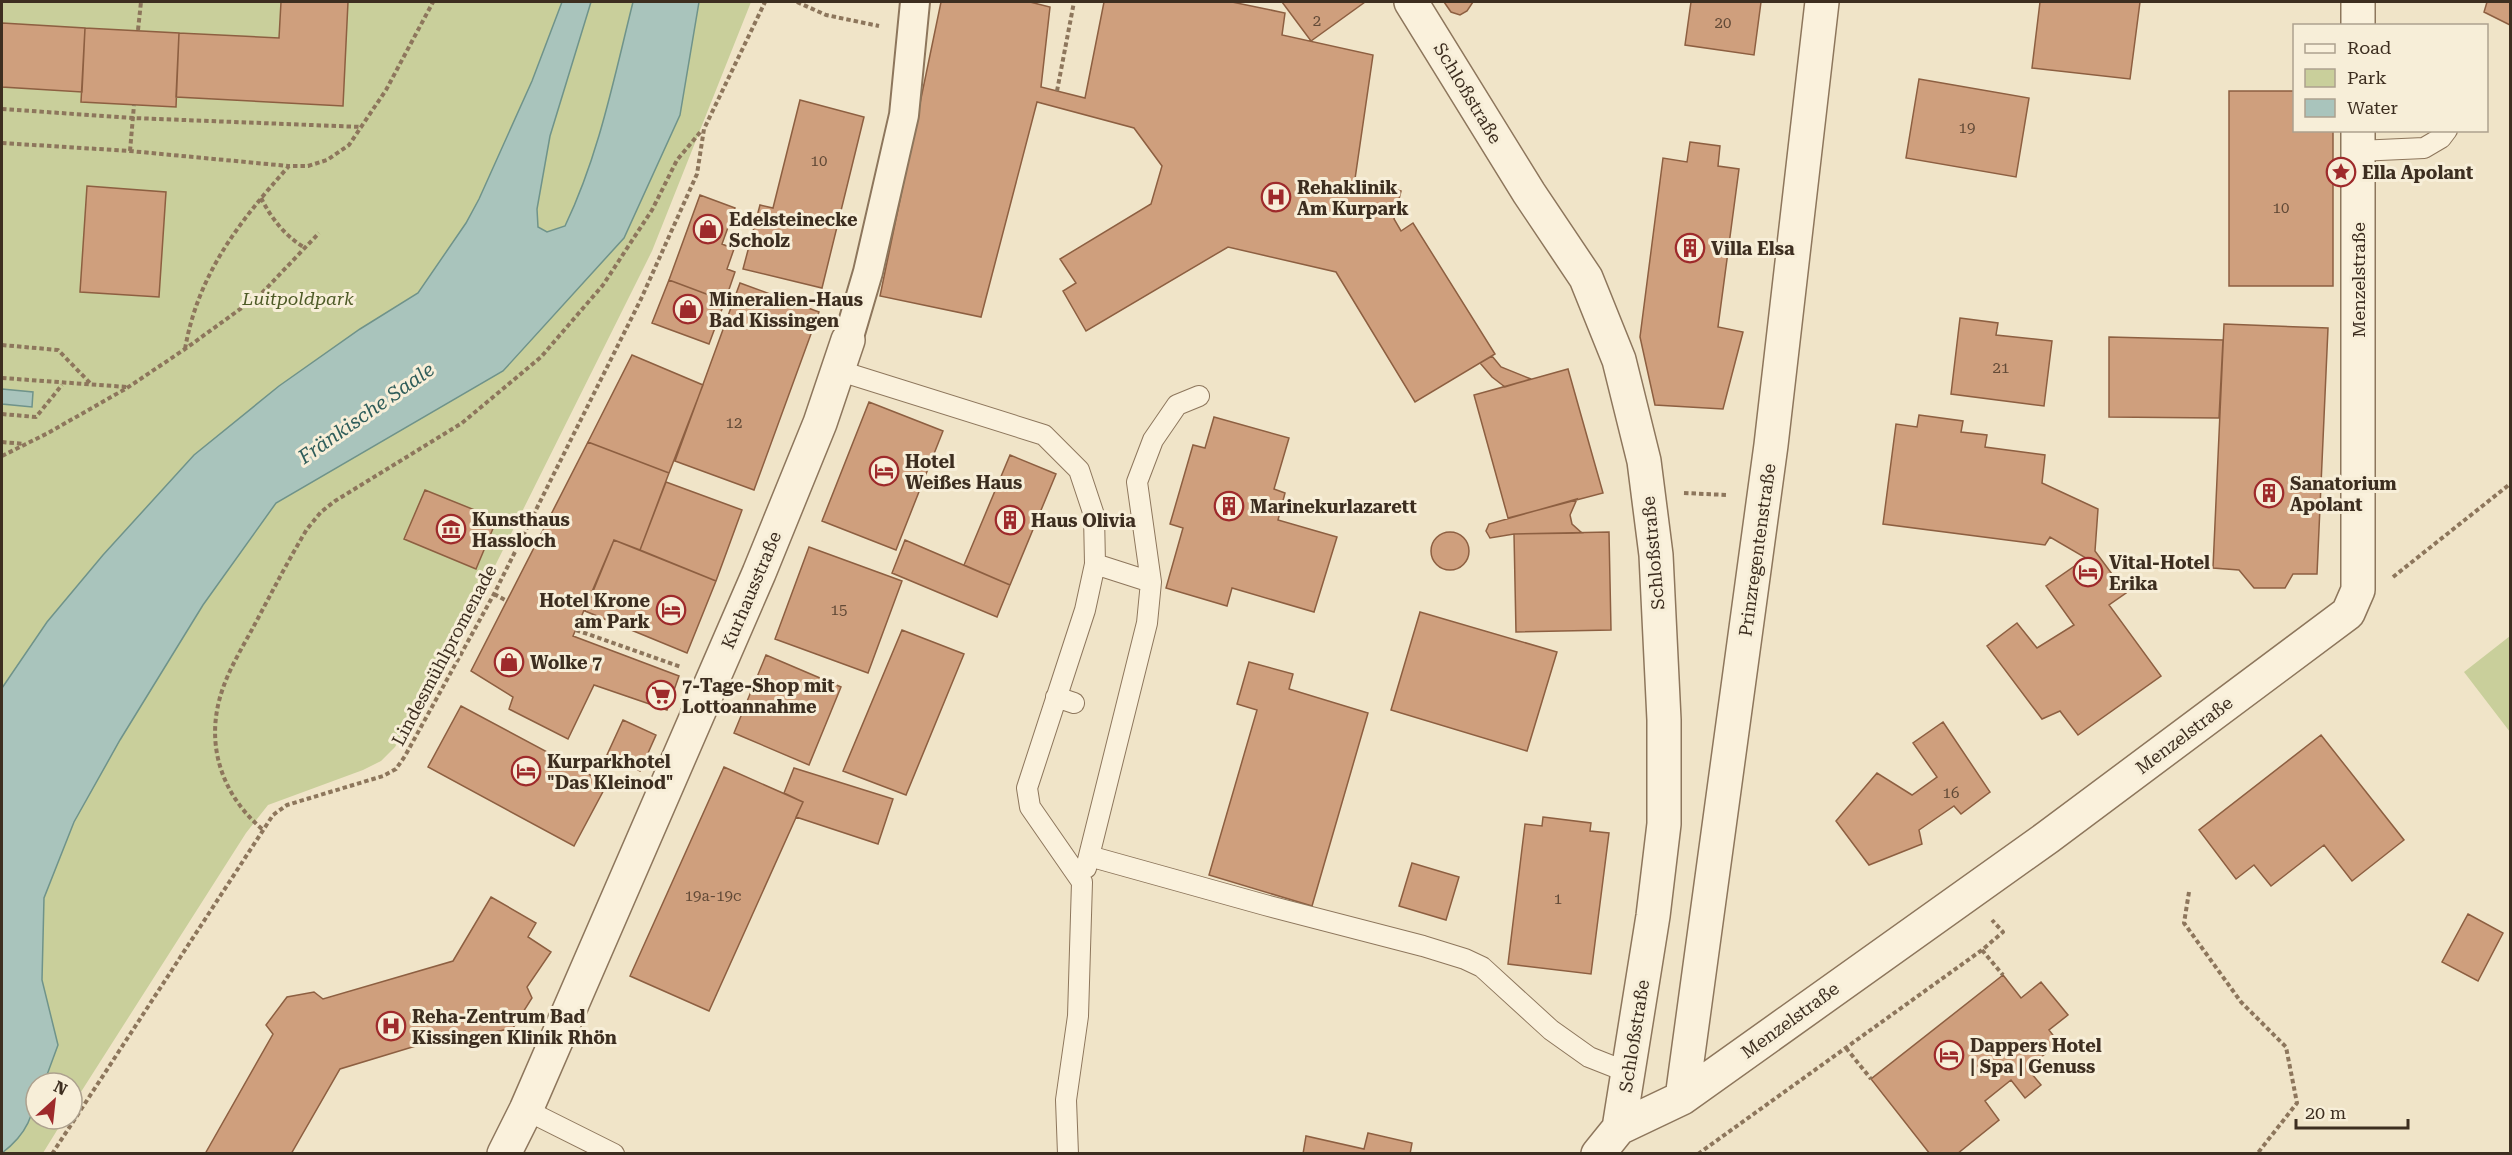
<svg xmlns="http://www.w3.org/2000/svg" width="2512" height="1155" viewBox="0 0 2512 1155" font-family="'Roboto Serif',serif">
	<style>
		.green { fill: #c9cf9b }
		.water { fill: #a9c4bc; stroke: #6f938a; stroke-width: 1.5 }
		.building { fill: #cf9f7d; stroke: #8d5f41; stroke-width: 1.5 }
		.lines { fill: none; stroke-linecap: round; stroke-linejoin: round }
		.service-casing { stroke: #8d765c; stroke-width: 22 }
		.pedestrian-casing { stroke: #8d765c; stroke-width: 32 }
		.minor-casing { stroke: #8d765c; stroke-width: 36 }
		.path { stroke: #8d765c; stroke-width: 4; stroke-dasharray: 4.5 3; stroke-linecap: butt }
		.service { stroke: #faf1dc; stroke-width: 20 }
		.pedestrian { stroke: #faf1dc; stroke-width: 28 }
		.minor { stroke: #faf1dc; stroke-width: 33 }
		.labels { text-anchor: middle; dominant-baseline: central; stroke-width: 6; stroke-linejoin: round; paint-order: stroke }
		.number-label { font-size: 15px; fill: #624a37 }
		.street-label { font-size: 18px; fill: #3d2e20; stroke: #f7eed8 }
		.poi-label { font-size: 18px; font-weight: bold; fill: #3d2e20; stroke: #f7eed8; text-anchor: start }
		.park-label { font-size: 18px; font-style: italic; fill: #4d5a26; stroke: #f7eed8 }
		.water-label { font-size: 20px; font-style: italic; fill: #2f5d5a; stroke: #f7eed8 }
	</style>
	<rect width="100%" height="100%" fill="#f0e4c8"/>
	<path class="green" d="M2,2h749l-99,249 -168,337 -89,159 -14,14 -18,9 -95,35 -22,28 -174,273v-23h-36v36h28l-21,34 -41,1z
		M2510,636v96l-46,-60z"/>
	<path class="water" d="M562,2h29l-41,134 -13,73 1,18 9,5 18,-6c34,-71 49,-148 68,-224h66l-19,113 -56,123 -121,133 -227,132 -73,102 -83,135 -46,82 -30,76 -2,82 16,65 -14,38h-8c0,31 -10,52 -34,70v-465l45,-66 56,-67 91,-100 85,-69 81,-57 58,-36 48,-70 13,-24 53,-118z
		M2,389l31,3 -1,15 -30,-3z"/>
	<path class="building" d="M281,2h67l-5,104 -167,-9 3,-64 100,5z
		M941,2h89l20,5 -9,80 44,11 19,-96h128l53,11 -3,22 91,20 -18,124 46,12 -7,28 7,12 12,-8 82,131 -80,48 -79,-130 -108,-25 -142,84 -23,-40 13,-8 -16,-24 91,-55 11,-38 -28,-38 -97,-26 -56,215 -101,-21z
		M1282,2h83l-54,39z
		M1444,2h29l-6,9 -7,4 -9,-3z
		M1691,2h70l-7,53 -69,-10z
		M2040,2h100l-10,77 -98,-11z
		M2487,2h23v23l-26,-13z
		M2,23l83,5 -3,64 -80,-5z
		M85,28l94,5 -3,74 -95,-5z
		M1919,79l110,19 -13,79 -110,-19z
		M2229,91h65v39h39v156h-104z
		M800,100l64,17 -42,171 -79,-19 17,-64 13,3z
		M1690,142l30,4 -2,20 21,3 -21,158 25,5 -20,77 -68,-4 -15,-68 23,-179 24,4z
		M87,186l79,6 -7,105 -79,-5z
		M700,195l35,13 -13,36 12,5 -7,20 8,3 -10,29 -56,-21z
		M669,280l56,21 -16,43 -57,-21z
		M740,283l79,29 -65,178 -79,-29z
		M1960,318l38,5 -2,12 56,6 -8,65 -93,-12z
		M2224,324l104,4 -11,246h-24l-8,14h-31l-15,-18 -26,-2z
		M2109,337l114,3 -4,78 -110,-1z
		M632,355l71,30 -34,88 -81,-31z
		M1492,356l9,11 30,12 -26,8 -13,-10 -12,-14z
		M1568,369l35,124 -95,25 -34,-123z
		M869,402l74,29 -47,119 -74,-29z
		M1919,415l44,6 -2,11 26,3 -2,12 60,8 -3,28 56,26 -3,42 31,42 -17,12 52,71 -83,59 -18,-24 -18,8 -55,-73 30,-23 20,25 37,-23 -28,-39 40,-28 -36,-21 -5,8 -162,-21 13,-100 21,3z
		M1214,417l75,21 -15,51 11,4 -7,27 59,17 -23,75 -82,-24 -5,18 -61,-18 17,-60 -13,-4 23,-79 12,3z
		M588,442l81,31 -29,77 -26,-10 -41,96 106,40 -12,34 -73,-25 -26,54 -59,-30 4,-12 -42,-26z
		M1010,455l46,19 -46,111 -46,-20z
		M666,482l76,28 -26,71 -76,-31z
		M425,490l72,29 -21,50 -72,-30z
		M1577,499l-7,16 2,9 10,9 -68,1 -24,4 -4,-7 3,-7z
		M1431 551a19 19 0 1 1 38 0a19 19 0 1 1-38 0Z
		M1609,532l2,98 -95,2 -2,-98z
		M614,540l102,41 -29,72 -102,-42z
		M905,540l105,45 -13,32 -105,-44z
		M809,547l93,34 -34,92 -93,-34z
		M1420,612l137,40 -30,99 -136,-41z
		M902,630l62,24 -58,141 -63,-24z
		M766,655l75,32 -32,78 -75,-32z
		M1249,662l44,12 -4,15 79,24 -56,193 -103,-31 48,-165 -20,-6z
		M461,706l146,78 -33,62 -146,-79z
		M623,720l33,15 -16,36 -33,-16z
		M1943,722l47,70 -29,22 -7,-8 -35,24 3,14 -53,21 -33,-44 41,-48 35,22 25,-18 -24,-34z
		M2321,735l83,105 -52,41 -28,-36 -53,41 -17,-21 -18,14 -37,-49z
		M724,767l79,35 -94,209 -79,-35z
		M794,768l99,31 -15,45 -82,-27 7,-15 -19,-9z
		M1543,817l48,6 -1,8 19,2 -18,141 -83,-10 17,-140 17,2z
		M1412,863l47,14 -13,43 -47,-14z
		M491,897l45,26 -8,14 23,15 -24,35 5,11 -19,30 -42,9 -6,-6 -125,38 -49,85h-86l68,-120 -7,-9 21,-28 27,-5 9,7 130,-38z
		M2468,914l35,19 -25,48 -36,-19z
		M2003,975l18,23 20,-16 27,33 -19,15 10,13 -32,25 14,17 -16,13 -14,-18 -26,21 14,19 -42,34h-27l-59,-75z
		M1368,1133l44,10 -2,11h-107l3,-18 58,13z"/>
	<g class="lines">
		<g class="service-casing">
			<path id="service" d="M2358,151l66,-3 17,-10 6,-8
				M837,370l207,65 35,35 15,45 1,49 -10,46 -58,178 3,19 52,75 -4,134 -12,84 2,54
				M1095,564l56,18
				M1056,697l18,6
				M1089,856l176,49 158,41 42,13 17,8 69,63 38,27 38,15
				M1086,868l61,-245 4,-41 -14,-100 16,-42 24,-35 22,-9
				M526,1110l88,44"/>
		</g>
		<g class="pedestrian-casing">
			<path id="pedestrian" d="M848,340l20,-68 36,-157 11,-113"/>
		</g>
		<g class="minor-casing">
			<path id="minor" d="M1411,2l118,191 57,85 33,82 25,101 12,94 8,165v104l-11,92 -34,212 -21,26
				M2358,26v-24
				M1682,1098l89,-653 51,-443
				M1619,1128l63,-30 366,-261 300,-224 10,-23v-460
				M504,1154l22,-44 233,-537 61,-150 28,-83"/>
		</g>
		<path class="path" d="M797,2l29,13 53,11
			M138,30l3,-28
			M1057,91l17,-89
			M2,109l131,9 229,9
			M2,143l128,8 158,15
			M130,151l4,-46
			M261,198c11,21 23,37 44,50
			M2,345l56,5 34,35
			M185,349c13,-75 54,-127 104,-183h19l19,-6 22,-15 37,-55 47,-88
			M2,378l125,9
			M2,414l34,3 26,-32
			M2,442l23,2
			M2,456l46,-23 79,-45 58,-39 76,-55 58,-61
			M1684,493l43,2
			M2393,577l117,-93
			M494,594l13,7
			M576,630l105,37
			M262,829c-42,-36 -58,-88 -39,-141 8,-23 22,-45 33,-66 17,-32 33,-63 51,-93l14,-17 14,-11 127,-78 79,-66 62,-72 49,-75 25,-50 25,-30
			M2189,892l-5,31 57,79 45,45 11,56 -40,51
			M1982,950l21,25
			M1846,1048l25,31
			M52,1154l221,-339 14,-10 96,-29 13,-7 9,-13 89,-162 147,-295 56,-125 7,-45 61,-127
			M1698,1154l284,-204 21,-18 -11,-12"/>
		<use href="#service" class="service"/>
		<use href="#pedestrian" class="pedestrian"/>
		<use href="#minor" class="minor"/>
	</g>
	<defs>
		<g id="sight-ring" transform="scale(1.5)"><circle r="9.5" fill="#f7eed8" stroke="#9e2a2b" stroke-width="1.5"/><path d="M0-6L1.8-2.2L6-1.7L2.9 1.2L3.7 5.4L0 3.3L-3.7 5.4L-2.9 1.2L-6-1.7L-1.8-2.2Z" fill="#9e2a2b"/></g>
		<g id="hospital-ring" transform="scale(1.5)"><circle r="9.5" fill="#f7eed8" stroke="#9e2a2b" stroke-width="1.5"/><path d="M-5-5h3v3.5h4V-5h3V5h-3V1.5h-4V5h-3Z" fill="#9e2a2b"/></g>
		<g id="shop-ring" transform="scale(1.5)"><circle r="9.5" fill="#f7eed8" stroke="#9e2a2b" stroke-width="1.5"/><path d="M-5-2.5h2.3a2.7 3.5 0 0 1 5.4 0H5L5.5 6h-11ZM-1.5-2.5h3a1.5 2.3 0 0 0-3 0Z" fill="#9e2a2b"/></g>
		<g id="building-ring" transform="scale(1.5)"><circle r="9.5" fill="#f7eed8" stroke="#9e2a2b" stroke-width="1.5"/><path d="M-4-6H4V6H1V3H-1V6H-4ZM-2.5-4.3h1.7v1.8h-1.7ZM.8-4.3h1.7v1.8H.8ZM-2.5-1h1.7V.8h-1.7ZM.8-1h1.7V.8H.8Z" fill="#9e2a2b"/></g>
		<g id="hotel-ring" transform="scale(1.5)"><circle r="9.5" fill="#f7eed8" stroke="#9e2a2b" stroke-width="1.5"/><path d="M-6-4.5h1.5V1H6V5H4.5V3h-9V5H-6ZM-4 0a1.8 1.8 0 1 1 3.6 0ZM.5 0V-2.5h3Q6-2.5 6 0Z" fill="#9e2a2b"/></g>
		<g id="museum-ring" transform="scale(1.5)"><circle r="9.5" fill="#f7eed8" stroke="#9e2a2b" stroke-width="1.5"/><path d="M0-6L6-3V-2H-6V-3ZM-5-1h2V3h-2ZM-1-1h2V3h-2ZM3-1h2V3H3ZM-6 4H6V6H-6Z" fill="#9e2a2b"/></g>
		<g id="supermarket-ring" transform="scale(1.5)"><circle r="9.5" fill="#f7eed8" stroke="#9e2a2b" stroke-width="1.5"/><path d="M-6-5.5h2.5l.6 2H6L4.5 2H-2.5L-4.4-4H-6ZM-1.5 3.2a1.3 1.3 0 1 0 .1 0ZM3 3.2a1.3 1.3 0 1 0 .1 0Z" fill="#9e2a2b"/></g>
	</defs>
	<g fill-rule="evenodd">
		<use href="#sight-ring" x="2341" y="172"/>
		<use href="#hospital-ring" x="1276" y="197"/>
		<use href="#shop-ring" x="708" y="229"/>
		<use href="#building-ring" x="1690" y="248"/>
		<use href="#shop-ring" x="688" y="309"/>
		<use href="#hotel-ring" x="884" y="471"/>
		<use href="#building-ring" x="2269" y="493"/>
		<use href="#building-ring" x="1229" y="506"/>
		<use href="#building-ring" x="1010" y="520"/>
		<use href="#museum-ring" x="451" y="529"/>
		<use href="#hotel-ring" x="2088" y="572"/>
		<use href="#hotel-ring" x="671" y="610"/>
		<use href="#shop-ring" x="509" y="662"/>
		<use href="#supermarket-ring" x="661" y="695"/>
		<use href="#hotel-ring" x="526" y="771"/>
		<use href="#hospital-ring" x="391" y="1026"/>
		<use href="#hotel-ring" x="1949" y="1055"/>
	</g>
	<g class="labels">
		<g class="number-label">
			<text x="1317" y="21">2</text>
			<text x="1723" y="23">20</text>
			<text x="1967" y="128">19</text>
			<text x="819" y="161">10</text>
			<text x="2281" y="208">10</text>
			<text x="2001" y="368">21</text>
			<text x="734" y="423">12</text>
			<text x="839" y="610">15</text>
			<text x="1951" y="793">16</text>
			<text x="713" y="896">19a-19c</text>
			<text x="1558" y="899">1</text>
		</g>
		<g class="street-label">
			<text transform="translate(1468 93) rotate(59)">Schloßstraße</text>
			<text transform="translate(2358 280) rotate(-90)">Menzelstraße</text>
			<text transform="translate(1757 550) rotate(-82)">Prinzregentenstraße</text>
			<text transform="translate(1653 553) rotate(-95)">Schloßstraße</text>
			<text transform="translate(751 590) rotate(-67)">Kurhausstraße</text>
			<text transform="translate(444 655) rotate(-62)">Lindesmühlpromenade</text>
			<text transform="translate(2184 735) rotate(-37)">Menzelstraße</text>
			<text transform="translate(1790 1020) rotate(-36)">Menzelstraße</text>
			<text transform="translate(1634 1036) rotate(-81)">Schloßstraße</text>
		</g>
		<g class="poi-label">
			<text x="2362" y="172">Ella Apolant</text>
			<text x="1297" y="187">Rehaklinik<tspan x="1297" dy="21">Am Kurpark</tspan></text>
			<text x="729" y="219">Edelsteinecke<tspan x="729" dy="21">Scholz</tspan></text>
			<text x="1711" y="248">Villa Elsa</text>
			<text x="709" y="299">Mineralien-Haus<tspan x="709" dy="21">Bad Kissingen</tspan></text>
			<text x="905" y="461">Hotel<tspan x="905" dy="21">Weißes Haus</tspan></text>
			<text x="2290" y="483">Sanatorium<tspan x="2290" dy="21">Apolant</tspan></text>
			<text x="1250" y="506">Marinekurlazarett</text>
			<text x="472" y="519">Kunsthaus<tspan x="472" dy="21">Hassloch</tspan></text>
			<text x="1031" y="520">Haus Olivia</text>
			<text x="2109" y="562">Vital-Hotel<tspan x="2109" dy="21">Erika</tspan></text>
			<text x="650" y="600" text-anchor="end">Hotel Krone<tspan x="650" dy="21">am Park</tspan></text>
			<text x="530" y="662">Wolke 7</text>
			<text x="682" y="685">7-Tage-Shop mit<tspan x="682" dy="21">Lottoannahme</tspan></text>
			<text x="547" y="761">Kurparkhotel<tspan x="547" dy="21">"Das Kleinod"</tspan></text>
			<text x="412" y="1016">Reha-Zentrum Bad<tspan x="412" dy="21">Kissingen Klinik Rhön</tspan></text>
			<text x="1970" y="1045">Dappers Hotel<tspan x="1970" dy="21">| Spa | Genuss</tspan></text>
		</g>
		<g class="park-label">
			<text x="298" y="298">Luitpoldpark</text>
		</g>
		<g class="water-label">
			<text transform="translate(366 413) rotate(-35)">Fränkische Saale</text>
		</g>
	</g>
	<rect width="2512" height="1155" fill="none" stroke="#3d2e20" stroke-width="6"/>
	<rect x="2293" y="24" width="195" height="108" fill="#f7eed8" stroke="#ada18e" stroke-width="1.5"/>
	<rect x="2305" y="44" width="30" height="9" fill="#faf1dc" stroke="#ada18e" stroke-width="1.5"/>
	<text x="2347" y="54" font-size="18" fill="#3d2e20">Road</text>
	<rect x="2305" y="69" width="30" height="18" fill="#c9cf9b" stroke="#ada18e" stroke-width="1.5"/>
	<text x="2347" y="84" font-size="18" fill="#3d2e20">Park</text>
	<rect x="2305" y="99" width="30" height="18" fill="#a9c4bc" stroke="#ada18e" stroke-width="1.5"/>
	<text x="2347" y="114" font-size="18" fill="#3d2e20">Water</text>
	<g transform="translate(54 1101) rotate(27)"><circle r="28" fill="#f7eed8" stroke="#ada18e" stroke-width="1.5"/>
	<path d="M0-4.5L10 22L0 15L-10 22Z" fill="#9e2a2b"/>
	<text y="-9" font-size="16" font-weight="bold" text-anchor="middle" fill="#3d2e20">N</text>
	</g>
	<path d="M2296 1119v9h112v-9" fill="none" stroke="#3d2e20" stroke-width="3"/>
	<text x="2305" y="1119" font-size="18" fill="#3d2e20" stroke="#f7eed8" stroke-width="4.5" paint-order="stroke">20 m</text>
</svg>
